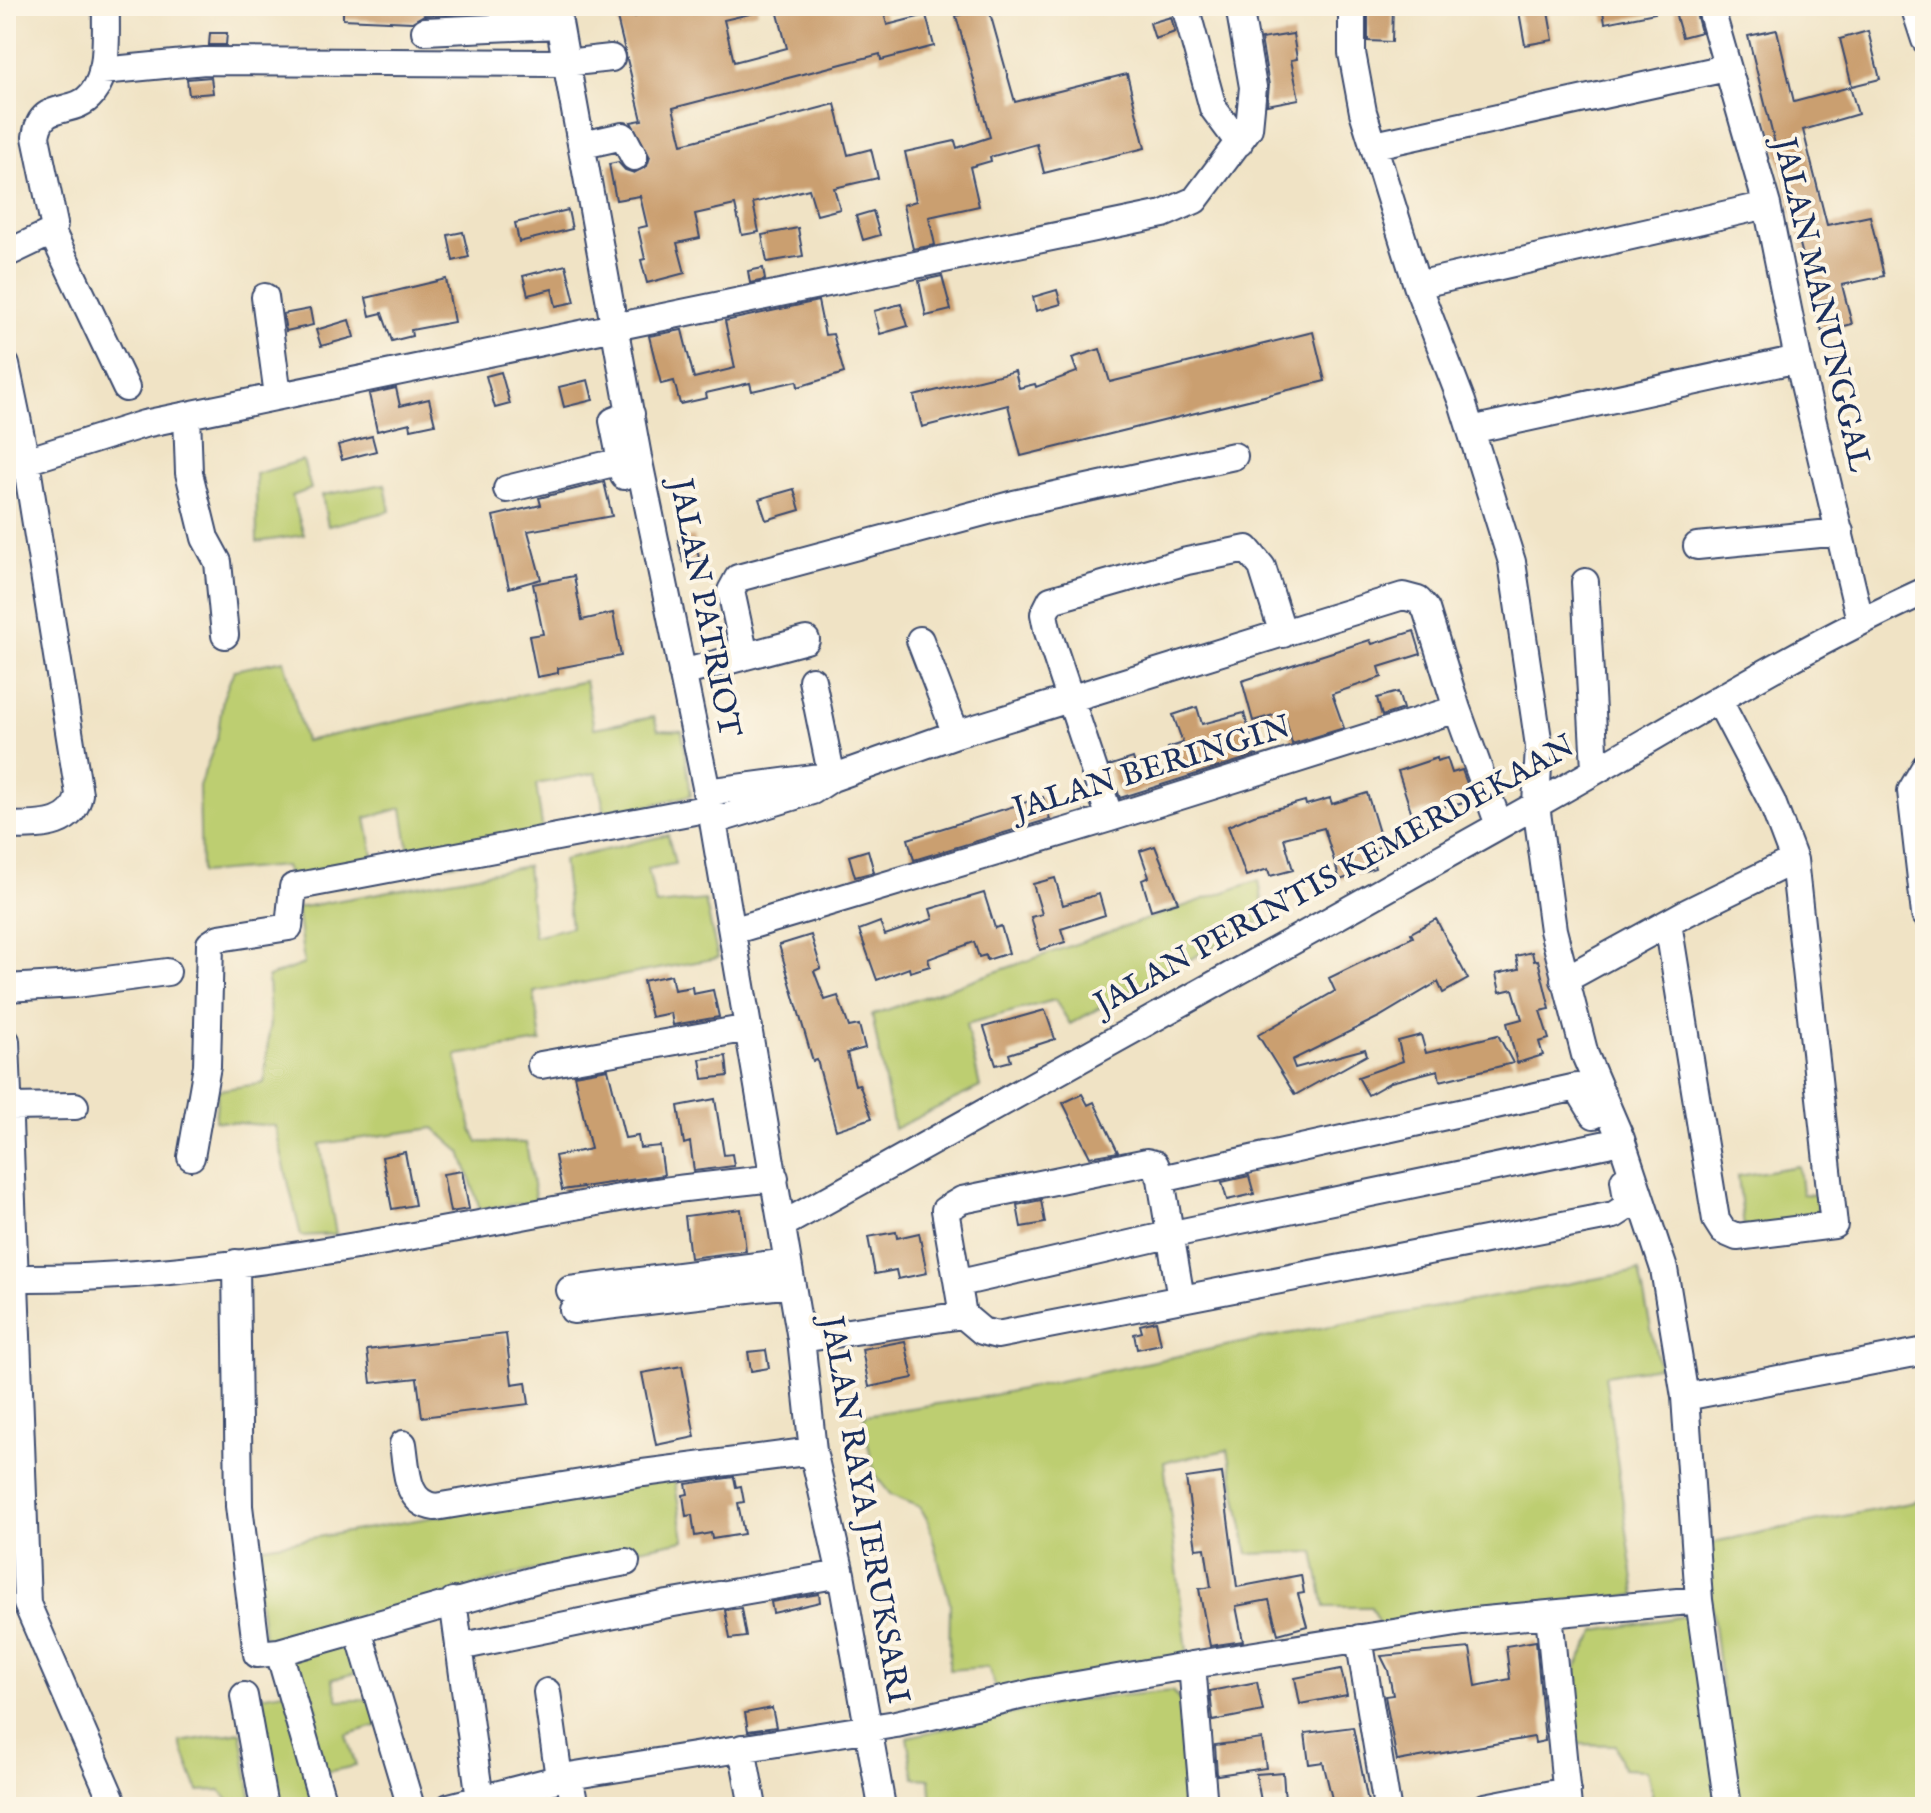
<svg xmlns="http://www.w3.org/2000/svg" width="1931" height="1813" viewBox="0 0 1931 1813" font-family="'IM FELL English',serif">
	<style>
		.green { fill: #bdce71; stroke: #6c7e68; stroke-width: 2 }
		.building { fill: #ca9f6f }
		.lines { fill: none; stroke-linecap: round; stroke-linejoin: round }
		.minor-casing { stroke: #3b4a6d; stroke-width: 30 }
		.minor { stroke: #fff; stroke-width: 26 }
		.labels { text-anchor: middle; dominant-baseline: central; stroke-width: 8; stroke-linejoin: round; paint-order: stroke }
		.street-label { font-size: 32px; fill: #1b2f5e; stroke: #fcf5e5 }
	</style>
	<rect width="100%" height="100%" fill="#fcf5e5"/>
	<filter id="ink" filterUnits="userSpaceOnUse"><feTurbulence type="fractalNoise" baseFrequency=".0125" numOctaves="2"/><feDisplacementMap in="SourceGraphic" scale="16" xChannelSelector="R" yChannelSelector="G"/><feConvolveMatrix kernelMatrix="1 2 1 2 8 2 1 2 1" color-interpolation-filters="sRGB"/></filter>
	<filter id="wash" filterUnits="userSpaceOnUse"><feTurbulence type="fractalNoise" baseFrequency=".006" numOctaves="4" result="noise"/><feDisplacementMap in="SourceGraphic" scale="32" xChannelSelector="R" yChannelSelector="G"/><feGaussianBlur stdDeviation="1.8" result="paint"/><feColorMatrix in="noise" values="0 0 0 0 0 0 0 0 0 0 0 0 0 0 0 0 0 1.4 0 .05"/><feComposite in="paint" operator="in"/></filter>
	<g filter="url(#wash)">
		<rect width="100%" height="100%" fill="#f0e3c5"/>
		<path class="green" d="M303,460l8,29 -19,7 12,39 -47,7 -1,-68z
			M385,484l5,27 -62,15 -6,-31z
			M284,660l21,81 280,-60 9,47 60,-11 4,13 24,1 9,64 -85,22 -10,-44 -60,11 9,62 -133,26 -10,-64 -36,10 12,63 -83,12 -10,-27 -84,7 -2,-87 18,-47 6,-41 11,-28z
			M668,835l7,29 -27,5 8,36 49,-5 13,58 -184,34 7,50 -85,13 16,75 6,12 48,1 10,59 -56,7 -19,-57 -27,-24 -114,16 16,90 -35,2 -26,-110 -60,-5 3,-31 46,-7 6,-62 -2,-44 36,-13 -7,-56 230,-42 7,70 37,-9 -8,-67z
			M1259,880l6,39 -195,105 -15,-24 -89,24 14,63 -86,42 -22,-114z
			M1799,1166l3,28 14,1 2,28 -74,5 -6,-52z
			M1639,1271l20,96 -54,8 31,220 -255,34 -10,-22h-46l-11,-55 -66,2 -20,-104 -64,12 24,197 -192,30 -8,-22 -39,3 1,-67 -22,-82 -8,-14 -29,-12 -16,-20 -12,-53 2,-7 118,-18 276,-58z
			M674,1476l10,64 -168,34 -251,72 -12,-98z
			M1925,1500v307h-189l-31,-257 13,-9z
			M1691,1615l28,192h-64l-8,-37 -24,-1 -7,-24 -42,-1 -6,-62 28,-51z
			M357,1641l8,30 -33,8 7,22 36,-2 7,25 -36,11 10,31 -30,6 -7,35h-48l-2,-16 6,-7 -22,-87 37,-6v-34z
			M1172,1691l9,11 10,105h-259l-2,-28 -16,-1 -7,-41 168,-37z
			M241,1732l11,69 -19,4 -13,-15 -22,1 -18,-49z"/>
		<g id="blocks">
			<path class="building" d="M343,6h171v5l-90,4 -12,7 -69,-3z
				M614,6h16l3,11 43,-11h81l1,6 -34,8 10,42 53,-14 -11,-42h106l5,19 39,-10 8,31 -53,14 -1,-6 -207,54 9,36 153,-40 13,51 23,-6 7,29 -44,10 6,21 -23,6 -8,-26 -56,14 6,29 -17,3 -7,-30 -40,9 5,24 -23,5 8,30 -38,10 -6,-23 4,-1 -7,-31 9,-2 -7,-30 -24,4 -7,-36 9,-2 7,8 9,3 13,-7 3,-9 -19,-35 11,-2z
				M965,6h23l27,96 112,-28 18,74 -101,25 -7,-29 -47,13 1,4 -21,6 9,39 -50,11 6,28 -22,4 -10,-44 13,-4 -11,-49 50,-11 2,7 33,-11 -34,-121 10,-3z
				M1368,6h25l-1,36 -24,-1z
				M1518,6h29l6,34 -28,5z
				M1602,6h52l1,7 -50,10z
				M1673,6h21l7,26 -19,5z
				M1171,17l4,15 -20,7 -5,-16z
				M1777,30l17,72 56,-15 8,27 -55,16 24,95 43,-9 14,60 -42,9 10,39 -30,8 -74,-296z
				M1868,31l12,48 -28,7 -12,-47z
				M210,33h17l-1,12h-17z
				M1293,34l4,25 -6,1 8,39 -32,6 2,-20 -8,-46z
				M211,77l2,16 -24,2 -2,-16z
				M568,210l4,19 -53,13 -4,-19z
				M873,211l7,24 -17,5 -7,-24z
				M798,228l5,28 -36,6 -5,-27z
				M463,232l6,25 -16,4 -5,-26z
				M566,265l9,37 -19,4 -4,-17 -24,6 -5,-19z
				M763,268l2,12 -15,3 -2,-12z
				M942,276l9,34 -25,6 -7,-35z
				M446,279l8,43 -43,8 1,6 -20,5 -10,-28 -12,3 -4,-18z
				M1057,290l4,14 -25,7 -3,-14z
				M818,301l7,34 8,-1 11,39 -46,14 -1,-6 -45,10 -2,-8 -44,10 1,5 -27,6 -6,-23 -13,3 -12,-48 33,-6 12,48 41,-10 -10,-47z
				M901,304l7,22 -28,8 -6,-23z
				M310,309l3,16 -27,6 -3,-17z
				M349,320l5,17 -33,9 -5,-16z
				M1313,332l12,49 -304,75 -13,-51 -86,22 -8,-31 101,-25 4,17 16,-4 1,3 41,-15 -5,-14 28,-9 10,33z
				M501,372l9,32 -15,4 -9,-32z
				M588,380l5,20 -29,7 -5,-20z
				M396,388l4,18 29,-7 6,25 -24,5 -1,-6 -33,8 -8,-37z
				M372,436l4,15 -34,9 -4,-15z
				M604,482l8,34 -84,15 13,48 -32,9 -16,-72 48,-11 -2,-7z
				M794,489l6,21 -34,10 -7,-21z
				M694,536l5,22 -16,4 -5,-22z
				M574,576l8,44 31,-7 8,43 -63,12v5l-21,4 -8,-41 14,-2 -10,-50z
				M1414,631l7,23 -42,13 3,10 -50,17 12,34 -52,16 -8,-32 -31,9 -11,-40 128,-41 2,4z
				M1398,692l5,17 -21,7 -5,-18z
				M1197,707l5,17 42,-11 13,42 -137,43 -11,-32 24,-8 6,19 34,-10 -5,-19 15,-5 -10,-28z
				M1437,758v3l10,-3 5,15 10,-3 11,30 -61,14 -14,-43z
				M1367,793l16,53 -14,4 6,18 -35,12 -16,-52 -40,10 9,32 -23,6 -2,-7 -22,7 -18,-50 26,-11 51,-14 1,4 24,-7 2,6z
				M1043,797l7,22 -136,41 -6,-21z
				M1155,846l23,56 -27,8 -9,-30 7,-3 -9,-26z
				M868,850l6,22 -19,5 -6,-21z
				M1055,878l8,27 36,-11 6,21 -44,14 4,13 -25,8 -9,-33 11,-3 -9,-30z
				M984,893l11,35 6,-2 8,27 -22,7 -1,-5 -7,2 -5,-15 -46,17 2,7 -20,6 -1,-4 -32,12 -18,-50 21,-8 5,13 48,-16 -3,-10z
				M1436,919l32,60 -25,14 -5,-11 -59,35 -87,43 3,8 70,-19 2,6 -72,40 -37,-60 77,-44 -6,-13 84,-41 -2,-4z
				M811,935l10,33 -7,3 11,29 13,-4 11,31 10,-2 6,23 -18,5 8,32 4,-1 13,34 -36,12 -19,-70 -4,1 -34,-116z
				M1532,952l2,9 4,-1 12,49 -10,2 9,28 -10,3 4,13 -26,8 -10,-40 15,-4 -9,-30 -13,3 -4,-18 23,-5 -3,-13z
				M671,975l3,15 18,-3 1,7 20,-4 6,27 -46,8 -2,-12 -20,4 -8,-36z
				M1045,1010l10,29 -46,15 2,7 -15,4 -12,-38z
				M1421,1035l5,18 72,-18 15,28 -73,18 -2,-11 -47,12 -23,13 -10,-18 45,-16 -5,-20z
				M726,1056l2,20 -25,3 -3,-20z
				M608,1069l17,69 13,-2 2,12 20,-2 4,29 -102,15 -7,-34 36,-7 -17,-74z
				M1082,1094l6,11 6,-3 24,50 -28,5 -27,-54z
				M715,1099l9,56 8,-1 2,12 -40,5 -4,-29 -6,2 -6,-38z
				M405,1152l10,53 -23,4 -10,-52z
				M462,1171l7,38 -19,3 -7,-38z
				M1249,1176l5,18 -27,6 -5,-18z
				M1041,1200l4,23 -24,4 -4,-22z
				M741,1209l5,42 -56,7 -5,-42z
				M896,1232l1,6 22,-5 8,40 -29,6 -2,-9 -21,4 -7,-37z
				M1156,1321l5,23 -24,5 -3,-15 8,-2 -2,-7z
				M506,1334l6,50 14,-2 3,22 -107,13 -5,-39 -46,5 -4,-33z
				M905,1341l8,37 -44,9 -7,-38z
				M766,1350l3,18 -18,3 -3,-19z
				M682,1366l13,71 -39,8 -14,-72z
				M1222,1473l15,114 64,-12 3,18 -6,1 9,32 -29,8 -9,-34 -33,6 7,35 -33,5 -11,-57 12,-2 -6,-39 -9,1 -10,-71z
				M734,1477l2,10 5,-1 3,16 -6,1 6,31 -32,5 -1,-6 -16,3 -3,-21 -6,1 -3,-21 5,-1 -2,-10z
				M819,1594l1,8 -47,11 -2,-11z
				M741,1608l5,29 -16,2 -5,-29z
				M1536,1641l9,100 -10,2 -1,-6 -137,24 -12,-65 8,-1 -5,-25 -7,-14 89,-8 6,38 34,-7 -4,-33z
				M1341,1669l6,26 -47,9 -5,-26z
				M1257,1682l6,29 -50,10 -3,-30z
				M772,1708l4,19 -28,4 -3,-18z
				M1353,1727l16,80h-35l-11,-45 -14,2 -4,-31z
				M1262,1739l4,29 -49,7 -2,-30z
				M1283,1772l2,28 -24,1 -5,-27z"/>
		</g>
	</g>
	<g filter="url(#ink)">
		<use href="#blocks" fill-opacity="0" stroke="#3b4a6d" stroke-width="2"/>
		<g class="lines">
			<g class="minor-casing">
				<path id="minor" d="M556,6l82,451 75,364 88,518 12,112 28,123 41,233
					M1185,6l28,102 26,35
					M1352,6v47l11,59 54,173 45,117 50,160 27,184 -3,59 17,125 32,125 36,84 43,130 21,128 14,203
					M1710,6l57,199 31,154 62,261
					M1914,6l11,34
					M425,31l134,-6
					M102,71l103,-10 360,2 46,-5
					M583,145l40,-9 11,21
					M1375,145l351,-77
					M52,232l74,156
					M6,254l46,-22 2,-8 -18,-87c5,-39 37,-19 56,-43 18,-22 13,-61 14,-88
					M1417,285l350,-80
					M265,297l13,99
					M6,365l20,96 53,333c-6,35 -43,31 -73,32
					M187,415l2,58 16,65 13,24 7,73
					M1471,430l327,-71
					M26,461l118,-37 1019,-210 32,-14 54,-72 4,-41 -14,-81
					M624,476l-11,-55 18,-7
					M507,489l131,-32
					M1697,546l143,-14
					M1585,582l10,186
					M920,640l36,94
					M745,656l-14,-65 7,-13 276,-74 220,-48
					M682,673l124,-33
					M812,680l20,98
					M1925,767l-14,24 14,123
					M706,792l114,-15
					M1110,818l-63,-189 -3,-15 7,-14 136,-39 60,-12 15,18 21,67
					M713,821l99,-30 20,-13 124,-44 447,-138 15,4 8,9 31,100
					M1668,923l48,297 7,11 14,6 97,-12 -40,-365 -22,-58 -54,-103
					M732,931l378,-113 347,-109 42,116
					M1564,980l122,-67 108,-53
					M6,988l70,-4 91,-12
					M6,1041l21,563 88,203
					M541,1065l208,-37
					M9,1107l66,-1
					M191,1157l16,-91 3,-122 9,-6 70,-11 4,-40 417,-79
					M1161,1179l20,120
					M782,1225c250,-140 502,-278 752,-419 130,-73 255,-153 391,-215
					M236,1263l3,243 18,148 22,-2 262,-74 85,-16
					M16,1278c211,2 420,-48 626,-84 44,-7 89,-11 133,-16
					M960,1283l213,-49 434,-90
					M570,1290l218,-28
					M573,1310l218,-26
					M963,1315l-18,-105 17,-10 185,-38 8,2 6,15 416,-92 17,28
					M801,1339l162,-24 19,16 15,4 617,-120 14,-9 -4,-26
					M1685,1397l240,-46
					M403,1444c4,25 2,59 32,63l208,-34 170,-22
					M453,1601l28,206
					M1549,1614l19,193
					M358,1630l53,177
					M1359,1638l28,169
					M459,1647l209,-43 173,-30
					M279,1652l45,155
					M1192,1665l12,142
					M547,1692l12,86
					M244,1696l20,111
					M742,1748l11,59
					M569,1776l6,31
					M449,1807l120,-31 327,-52 141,-32 155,-27 271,-43 236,-22 29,207
					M1485,1807l82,-16"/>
			</g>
			<use href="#minor" class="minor"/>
		</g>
	</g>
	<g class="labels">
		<g class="street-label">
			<text transform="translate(1821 305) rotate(77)">JALAN MANUNGGAL</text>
			<text transform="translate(704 608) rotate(79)">JALAN PATRIOT</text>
			<text transform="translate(1152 769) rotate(-17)">JALAN BERINGIN</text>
			<text transform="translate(1335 876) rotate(-29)">JALAN PERINTIS KEMERDEKAAN</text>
			<text transform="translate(864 1510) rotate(80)">JALAN RAYA JERUKSARI</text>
		</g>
	</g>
	<rect width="1931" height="1813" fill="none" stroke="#fcf5e5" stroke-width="32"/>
</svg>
